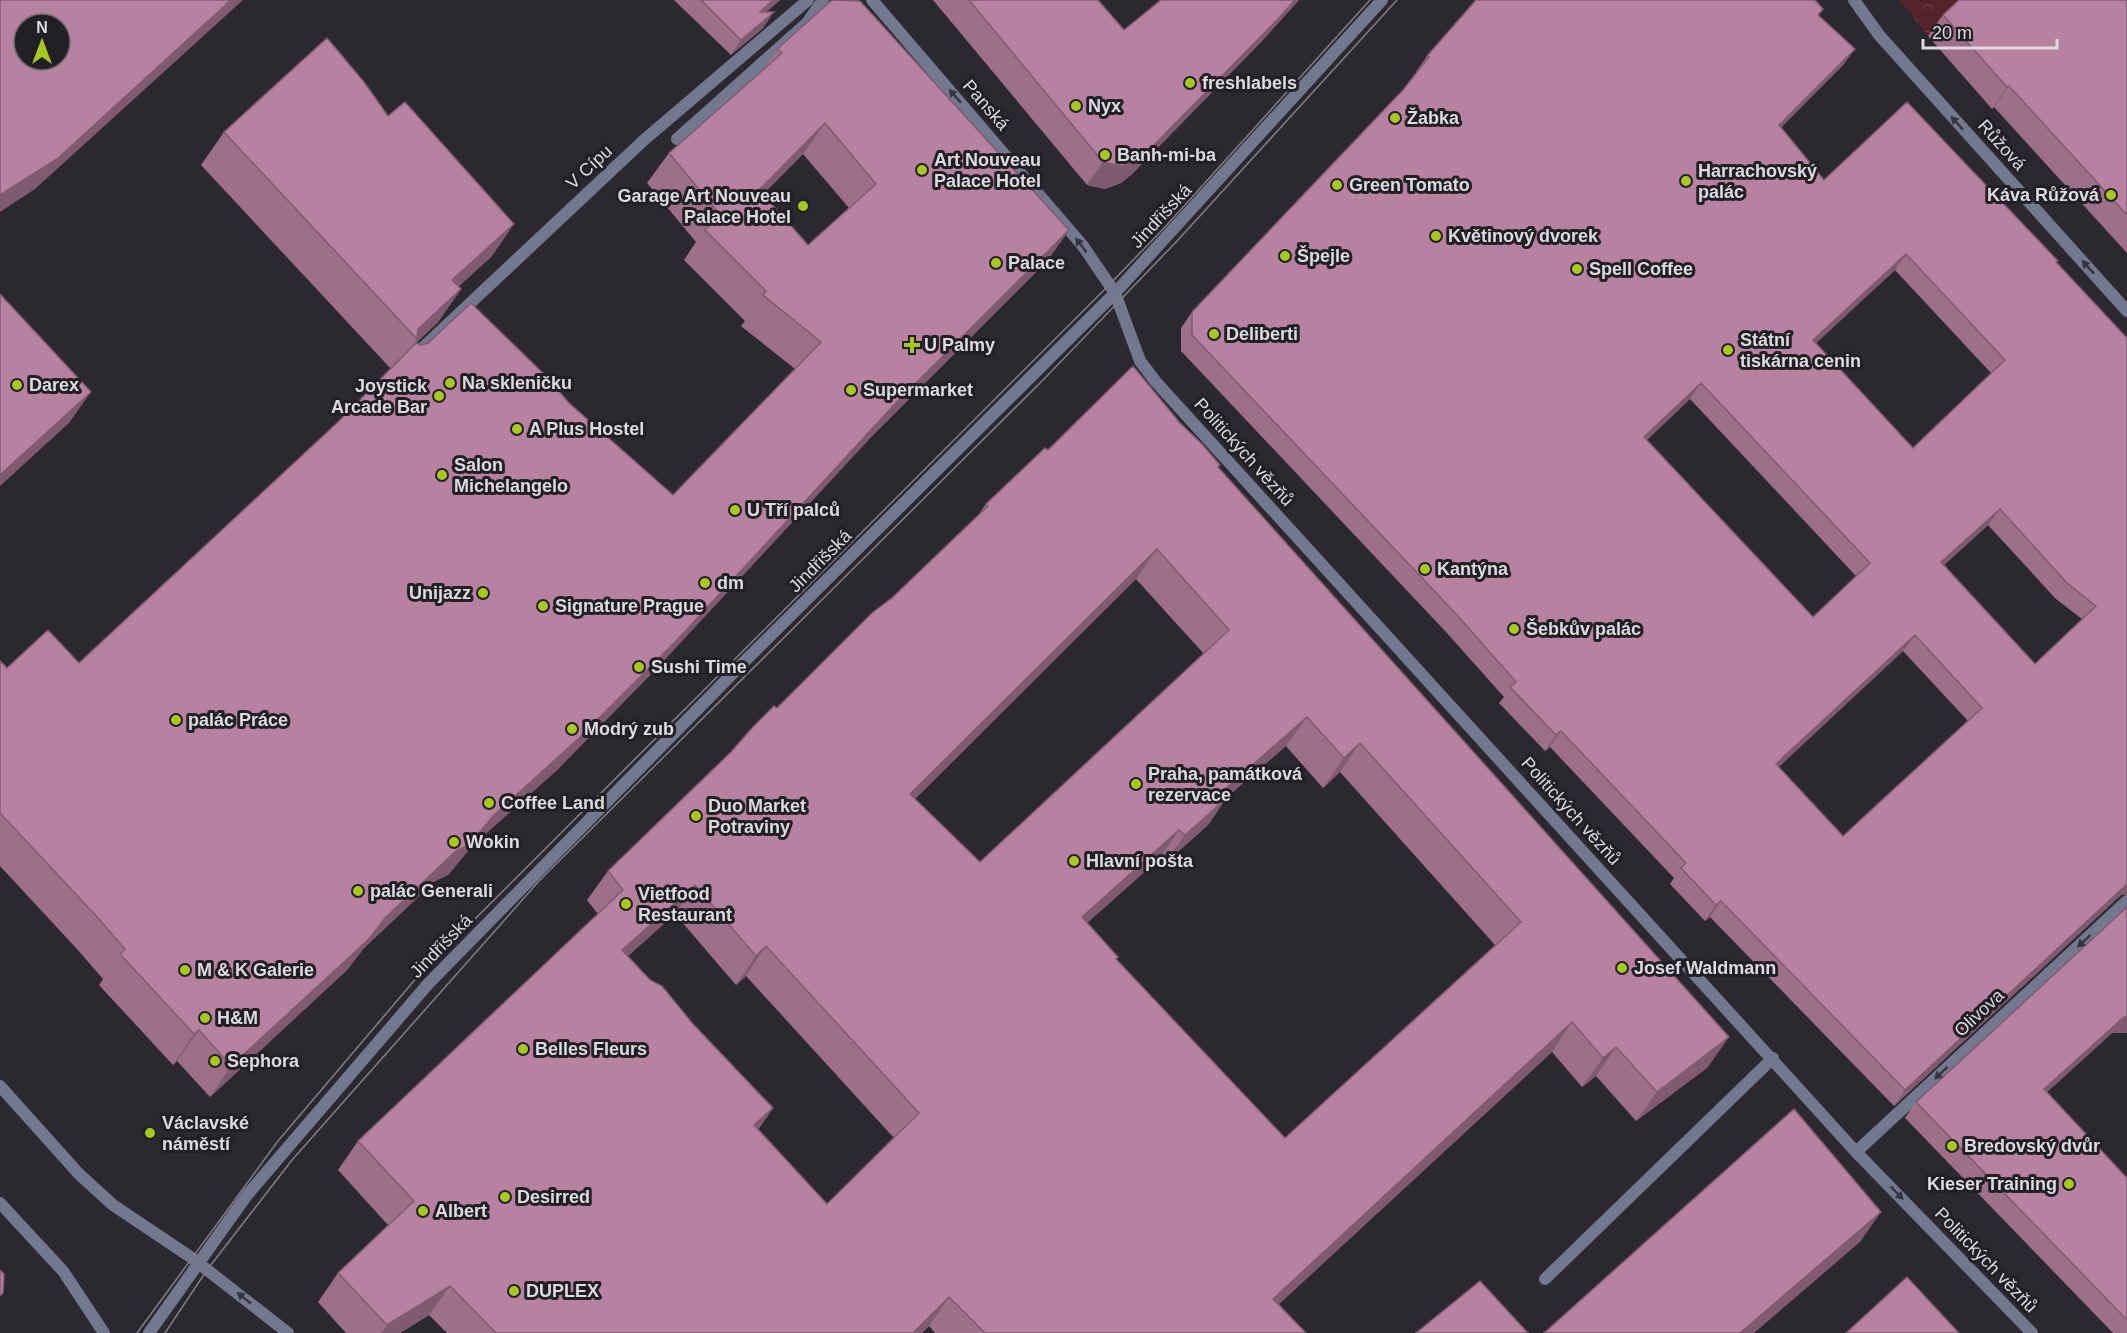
<svg xmlns="http://www.w3.org/2000/svg" width="2127" height="1333" viewBox="0 0 2127 1333" font-family="Helvetica,sans-serif">
	<style>
		.forest { fill: url(#forest-crowns) }
		.lines { fill: none; stroke-linecap: round; stroke-linejoin: round }
		.lane { stroke: #72788e; stroke-width: 12 }
		.street { stroke: #72788e; stroke-width: 12 }
		.tram { stroke: #827f85; stroke-width: 1.5 }
		.wall { fill: #9d6f8a; fill-rule: evenodd }
		.shaded-wall { fill: #805a71 }
		.building { fill: #b781a1; stroke: #805a71; stroke-width: 1.5; fill-rule: evenodd }
		.oneway { fill: #36353f }
		.poi-dot { fill: #a7c81f; stroke: #221f25; stroke-width: 2 }
		.labels { text-anchor: middle; dominant-baseline: central; stroke-width: 6; stroke-linejoin: round; paint-order: stroke }
		.poi-label { font-size: 18px; font-weight: bold; fill: #dddbdf; stroke: #221f25; text-anchor: start }
		.street-label { font-size: 18px; fill: #dddbdf; stroke: #221f25 }
	</style>
	<defs>
		<pattern id="forest-crowns" width="20" height="18" patternUnits="userSpaceOnUse" patternTransform="scale(1.5)"><rect width="20" height="18" fill="#542327"/><path d="M2 6a3 3 0 1 1 6 0M12 15a3 3 0 1 1 6 0" fill="none" stroke="#6c4246"/></pattern>
	</defs>
	<rect width="100%" height="100%" fill="#2c282f"/>
	<path class="forest" d="M1900,0h68l-40,36z"/>
	<g class="lines">
		<path class="lane" d="M677,139l130,-116 16,-23
			M1545,1279l228,-221"/>
		<path class="street" d="M872,0l211,246 32,47 25,68 16,21 700,770 176,181
			M1854,0l25,35 248,276
			M415,355l229,-215 164,-140
			M0,1086l79,88 34,31 79,53 96,75
			M1856,1152l271,-251
			M0,1203l63,68 41,62
			M149,1333l98,-138 181,-211 313,-319 374,-372 267,-293"/>
		<path class="tram" d="M137,1333l141,-192 140,-165 691,-691 56,-58 205,-227
			M165,1333l42,-63 85,-110 247,-279 507,-504 132,-137 219,-240"/>
	</g>
	<path class="wall" d="M674,0h106l-14,12 -3,16 -32,27z
		M933,0h165l26,30 37,-30h138l-38,42 -129,132 -11,9 -16,6 -18,-4z
		M2127,0v253l-133,-146 -2,2 -64,-73 15,-21z
		M1823,9l-4,6 36,34 -12,16 -62,62 43,53 233,83 70,75v557h-6l-227,211 -184,-189 -5,4 -35,-37 4,-6 -124,-131 -5,4 -46,-48 5,-6 -58,-65 -265,-281v-23l11,-16 211,-222 14,-17 -1,-1 11,-16zM1895,270l96,103 -78,75 -97,-105zM1690,399l166,177 -43,41 -166,-177zM1988,525l68,74 26,20 -47,45 -91,-99zM1903,651l65,70 -125,115 -65,-69z
		M777,49l292,181 -22,31 -175,175 -216,233 -99,101 -85,76 -24,29 -13,6 -71,67 -17,22 -137,127 -33,-36 -4,4 -74,-80 4,-6 -26,-30 -77,-83v-205l7,7 72,-5 259,-241 53,-53 -190,-204 23,-33 164,-16 126,108 -23,33 -32,29 2,3 -23,33 -28,27 11,-4 148,58 104,92 122,-126 -54,-43 4,-5 -61,-61 12,-18 -49,-59 22,-30 94,-83zM803,154l46,54 -41,37 -45,-51z
		M1180,423l38,45 490,599 -72,54 -40,-45 -14,11 -30,-35 -273,252 27,29h-371l-6,-7 -7,7h-475l-18,-18 -29,18h-54l-28,-31 20,-29 50,-48 -50,-55 20,-29 240,-227 -11,-14 21,-29 371,-357 7,-10 62,-54zM1136,579l68,75 -224,208 -65,-63zM1286,746l37,42 17,-16 155,173 -210,193 -169,-178 -29,-37 72,-64 5,5 44,-39 19,-28zM675,914l61,71 10,-9 148,162 -67,66 -69,-74 15,-22 -145,-152z
		M2127,907v126h-15l-65,59 80,86v155h-14l-208,-215 11,-16z"/>
	<path class="shaded-wall" d="M231,0h12l-208,189 -35,23v-17z
		M773,0h7l-31,27 11,-15z
		M1295,0h4l-38,42 -129,132 -11,9 -16,6 -18,-4 16,-23z
		M774,12l-11,16 -32,27 10,-15z
		M1855,49l-12,16 -75,76 11,-16z
		M2009,86l-15,21 -2,2 15,-22z
		M825,123l-22,31 -66,66 22,-30z
		M514,224l-23,33 -62,56 23,-33z
		M1069,230l-22,31 -175,175 -216,233 -99,101 -85,76 -24,29 -13,6 -71,67 -17,22 -137,127 21,-31 154,-148 108,-102 400,-410z
		M1906,254l-11,16 -93,86 11,-16z
		M461,289l-23,33 -26,24 5,-7 1,-10z
		M1701,383l-11,16 -57,54 11,-16z
		M91,392l-22,31 -69,63v-11z
		M2000,509l-12,16 -58,53 11,-16z
		M1157,549l-21,30 -246,244 20,-29z
		M1915,635l-12,16 -138,129 11,-16z
		M1307,717l-21,29 -59,51 -19,28 -44,39 21,-29 39,-45z
		M1561,731l-11,16 -5,4 11,-16z
		M1360,743l-20,29 -17,16 21,-30z
		M1179,830l-20,29 -98,87 21,-29z
		M2127,884v11h-6l-227,211 11,-16z
		M695,885l-20,29 -74,65 21,-29z
		M1721,901l-11,16 -5,4 11,-16z
		M766,946l-20,30 -10,9 20,-29z
		M2124,1017h3v16h-15l-79,72 11,-16z
		M1572,1022l-20,30 -299,276 20,-29z
		M199,1030l-22,31 -4,4 21,-31z
		M1729,1037l-21,30 -72,54 21,-29z
		M1616,1047l-20,29 -14,11 21,-29z
		M773,1108l-20,29 1,-12z
		M1881,1212l-21,30 -106,91h-14z
		M450,1286l-21,29 -29,18h-19l6,-8z
		M949,1297l-20,29 -7,7h-9z"/>
	<path class="building" d="M0,0h231l-174,159 -57,36zM24,24h36v36h-36z
		M701,0h72l-13,12h14l-33,28z
		M832,0l28,1 209,229 -176,176 -215,233 -100,100 -85,77 -24,29 -13,6 -71,67 -16,21 -138,127 -32,-36 -5,4 -74,-80 5,-5 -26,-30 -99,-106v-152l7,7 41,-38 31,33 259,-241 78,-79 5,2 7,-2 43,-40 76,74 22,26 104,92 148,-153 -58,-47 3,-4 -61,-61 16,-14 -52,-63 113,-100 -5,-4zM825,123l51,61 -68,61 -49,-55z
		M969,0h129l26,30 37,-30h134l-17,19 -130,132 -11,10 -15,5 -19,-4z
		M1476,0h339l8,9 -5,6 37,34 -76,76 45,55 83,-78 151,159 -2,1 71,76v546l-222,206 -184,-189 -5,4 -35,-37 5,-5 -125,-132 -5,4 -46,-48 6,-5 -58,-66 -266,-281v-23l211,-222 26,-33 -2,-1zM1906,254l99,106 -92,88 -100,-108zM1701,383l169,180 -57,54 -169,-180zM2000,509l67,74 29,23 -61,58 -94,-102zM1915,635l67,73 -139,128 -67,-72z
		M1959,0h168v215l-118,-129 -2,1 -64,-72z
		M327,38l37,44 24,34 17,-14 109,122 -62,56 9,9 -43,40 -1,10 -193,-207z
		M0,294l91,98 -91,83z
		M1133,366l47,57 22,21 18,21 -2,2 511,570 -72,55 -41,-45 -13,11 -31,-36 -299,277 33,34h-321l-36,-36 -36,36h-417l-46,-47 -63,39 -49,-52 76,-72 -56,-60 265,-251 -15,-19 123,-119 22,-25 21,-21 3,2 95,-95 21,-16 95,-91 -2,-2 59,-56 3,2zM1157,549l72,81 -249,232 -70,-68zM1307,717l37,41 16,-15 161,179 -236,216 -169,-179 2,-2 -36,-40 97,-87 6,5 44,-39 -5,-6zM695,885l61,71 10,-10 153,167 -92,91 -73,-79 19,-17 -80,-84 -31,-38 -12,-6 -28,-30z
		M2127,907v110h-3l-80,72 83,89v142l-211,-218z
		M1794,1109l87,103 -141,121h-196z
		M0,1270l4,4 -1,19 -3,3z
		M1907,1277l52,56h-113z
		M1480,1281l48,52h-112z"/>
	<defs><path id="oneway-solid" d="M-6-.8H1V-3.2L6.5 0L1 3.2V.8H-6Z" transform="scale(1.5)"/></defs>
	<g class="oneway">
		<use href="#oneway-solid" transform="translate(955 96) rotate(-131)"/>
		<use href="#oneway-solid" transform="translate(1957 123) rotate(-132)"/>
		<use href="#oneway-solid" transform="translate(1081 245) rotate(-127)"/>
		<use href="#oneway-solid" transform="translate(2088 267) rotate(-132)"/>
		<use href="#oneway-solid" transform="translate(2084 941) rotate(137)"/>
		<use href="#oneway-solid" transform="translate(1941 1073) rotate(137)"/>
		<use href="#oneway-solid" transform="translate(1897 1193) rotate(46)"/>
		<use href="#oneway-solid" transform="translate(244 1298) rotate(-142)"/>
	</g>
	<g class="poi-dot">
		<circle cx="1190" cy="83" r="6"/>
		<circle cx="1076" cy="106" r="6"/>
		<circle cx="1395" cy="118" r="6"/>
		<circle cx="1105" cy="155" r="6"/>
		<circle cx="922" cy="170" r="6"/>
		<circle cx="1686" cy="181" r="6"/>
		<circle cx="1337" cy="185" r="6"/>
		<circle cx="2111" cy="195" r="6"/>
		<circle cx="803" cy="206" r="6"/>
		<circle cx="1436" cy="236" r="6"/>
		<circle cx="1285" cy="256" r="6"/>
		<circle cx="996" cy="263" r="6"/>
		<circle cx="1577" cy="269" r="6"/>
		<circle cx="1214" cy="334" r="6"/>
		<path d="M909 336h6v6h6v6h-6v6h-6v-6h-6v-6h6z"/>
		<circle cx="1728" cy="350" r="6"/>
		<circle cx="450" cy="383" r="6"/>
		<circle cx="17" cy="385" r="6"/>
		<circle cx="851" cy="390" r="6"/>
		<circle cx="439" cy="396" r="6"/>
		<circle cx="517" cy="429" r="6"/>
		<circle cx="442" cy="475" r="6"/>
		<circle cx="735" cy="510" r="6"/>
		<circle cx="1425" cy="569" r="6"/>
		<circle cx="705" cy="583" r="6"/>
		<circle cx="483" cy="593" r="6"/>
		<circle cx="543" cy="606" r="6"/>
		<circle cx="1514" cy="629" r="6"/>
		<circle cx="639" cy="667" r="6"/>
		<circle cx="176" cy="720" r="6"/>
		<circle cx="572" cy="729" r="6"/>
		<circle cx="1136" cy="784" r="6"/>
		<circle cx="489" cy="803" r="6"/>
		<circle cx="696" cy="816" r="6"/>
		<circle cx="454" cy="842" r="6"/>
		<circle cx="1074" cy="861" r="6"/>
		<circle cx="358" cy="891" r="6"/>
		<circle cx="626" cy="904" r="6"/>
		<circle cx="1622" cy="968" r="6"/>
		<circle cx="185" cy="970" r="6"/>
		<circle cx="205" cy="1018" r="6"/>
		<circle cx="523" cy="1049" r="6"/>
		<circle cx="215" cy="1061" r="6"/>
		<circle cx="150" cy="1133" r="6"/>
		<circle cx="1952" cy="1146" r="6"/>
		<circle cx="2069" cy="1184" r="6"/>
		<circle cx="505" cy="1197" r="6"/>
		<circle cx="423" cy="1211" r="6"/>
		<circle cx="514" cy="1291" r="6"/>
	</g>
	<g class="labels">
		<g class="poi-label">
			<text x="1202" y="83">freshlabels</text>
			<text x="1088" y="106">Nyx</text>
			<text x="1407" y="118">Žabka</text>
			<text x="1117" y="155">Banh-mi-ba</text>
			<text x="934" y="160">Art Nouveau<tspan x="934" dy="21">Palace Hotel</tspan></text>
			<text x="1698" y="171">Harrachovský<tspan x="1698" dy="21">palác</tspan></text>
			<text x="1349" y="185">Green Tomato</text>
			<text x="2099" y="195" text-anchor="end">Káva Růžová</text>
			<text x="791" y="196" text-anchor="end">Garage Art Nouveau<tspan x="791" dy="21">Palace Hotel</tspan></text>
			<text x="1448" y="236">Květinový dvorek</text>
			<text x="1297" y="256">Špejle</text>
			<text x="1008" y="263">Palace</text>
			<text x="1589" y="269">Spell Coffee</text>
			<text x="1226" y="334">Deliberti</text>
			<text x="1740" y="340">Státní<tspan x="1740" dy="21">tiskárna cenin</tspan></text>
			<text x="924" y="345">U Palmy</text>
			<text x="462" y="383">Na skleničku</text>
			<text x="29" y="385">Darex</text>
			<text x="427" y="386" text-anchor="end">Joystick<tspan x="427" dy="21">Arcade Bar</tspan></text>
			<text x="863" y="390">Supermarket</text>
			<text x="529" y="429">A Plus Hostel</text>
			<text x="454" y="465">Salon<tspan x="454" dy="21">Michelangelo</tspan></text>
			<text x="747" y="510">U Tří palců</text>
			<text x="1437" y="569">Kantýna</text>
			<text x="717" y="583">dm</text>
			<text x="471" y="593" text-anchor="end">Unijazz</text>
			<text x="555" y="606">Signature Prague</text>
			<text x="1526" y="629">Šebkův palác</text>
			<text x="651" y="667">Sushi Time</text>
			<text x="188" y="720">palác Práce</text>
			<text x="584" y="729">Modrý zub</text>
			<text x="1148" y="774">Praha, památková<tspan x="1148" dy="21">rezervace</tspan></text>
			<text x="501" y="803">Coffee Land</text>
			<text x="708" y="806">Duo Market<tspan x="708" dy="21">Potraviny</tspan></text>
			<text x="466" y="842">Wokin</text>
			<text x="1086" y="861">Hlavní pošta</text>
			<text x="370" y="891">palác Generali</text>
			<text x="638" y="894">Vietfood<tspan x="638" dy="21">Restaurant</tspan></text>
			<text x="1634" y="968">Josef Waldmann</text>
			<text x="197" y="970">M &amp; K Galerie</text>
			<text x="217" y="1018">H&amp;M</text>
			<text x="535" y="1049">Belles Fleurs</text>
			<text x="227" y="1061">Sephora</text>
			<text x="162" y="1123">Václavské<tspan x="162" dy="21">náměstí</tspan></text>
			<text x="1964" y="1146">Bredovský dvůr</text>
			<text x="2057" y="1184" text-anchor="end">Kieser Training</text>
			<text x="517" y="1197">Desirred</text>
			<text x="435" y="1211">Albert</text>
			<text x="526" y="1291">DUPLEX</text>
		</g>
		<g class="street-label">
			<text transform="translate(986 105) rotate(49)">Panská</text>
			<text transform="translate(2002 145) rotate(48)">Růžová</text>
			<text transform="translate(589 167) rotate(-43)">V Cípu</text>
			<text transform="translate(1161 216) rotate(-47)">Jindřišská</text>
			<text transform="translate(1244 452) rotate(48)">Politických vězňů</text>
			<text transform="translate(820 561) rotate(-45)">Jindřišská</text>
			<text transform="translate(1571 811) rotate(48)">Politických vězňů</text>
			<text transform="translate(441 946) rotate(-46)">Jindřišská</text>
			<text transform="translate(1979 1013) rotate(-43)">Olivova</text>
			<text transform="translate(1986 1260) rotate(46)">Politických vězňů</text>
		</g>
	</g>
	<g transform="translate(42 42)"><circle r="28" fill="#221f25" stroke="#6d6a6f" stroke-width="1.5"/>
	<path d="M0-4.5L10 22L0 15L-10 22Z" fill="#a7c81f"/>
	<text y="-9" font-size="16" font-weight="bold" text-anchor="middle" fill="#dddbdf">N</text>
	</g>
	<path d="M1923 39v9h134v-9" fill="none" stroke="#dddbdf" stroke-width="3"/>
	<text x="1932" y="39" font-size="18" fill="#dddbdf" stroke="#221f25" stroke-width="4.5" paint-order="stroke">20 m</text>
</svg>
